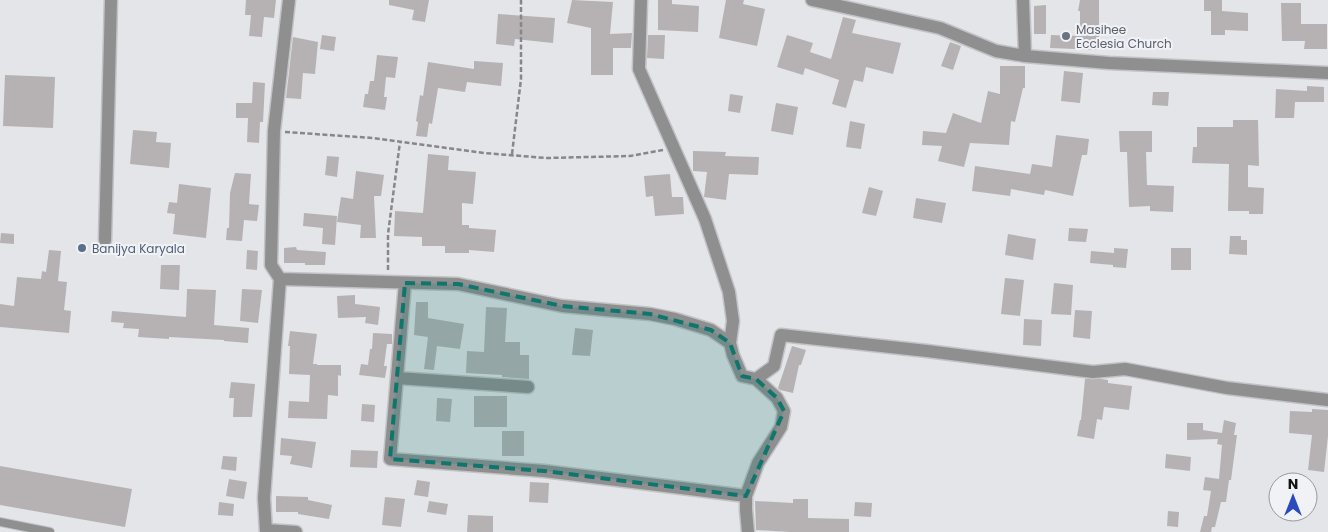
<svg xmlns="http://www.w3.org/2000/svg" width="1328" height="532" viewBox="0 0 1328 532" font-family="Poppins,sans-serif">
	<style>
		.building { fill: #b6b2b4 }
		.lines { fill: none; stroke-linecap: round; stroke-linejoin: round }
		.service-casing { stroke: #c2c3c6; stroke-width: 10 }
		.minor-casing { stroke: #c2c3c6; stroke-width: 15 }
		.path { stroke: #86878a; stroke-width: 2.5; stroke-dasharray: 5 2.5; stroke-linecap: butt }
		.service { stroke: #908f90; stroke-width: 8 }
		.minor { stroke: #908f90; stroke-width: 12 }
		.marked { fill: #0f766e; fill-opacity: 0.2; stroke: #0f766e; stroke-width: 4; stroke-dasharray: 10 6; stroke-linejoin: round }
		.worship-dot { fill: #6b7280; stroke: #f1f2f6; stroke-width: 2 }
		.service-dot { fill: #5c6f8a; stroke: #f1f2f6; stroke-width: 2 }
		.labels { text-anchor: middle; dominant-baseline: central; stroke-width: 4; stroke-linejoin: round; paint-order: stroke }
		.worship-label { font-size: 12px; fill: #5b616d; stroke: #f1f2f6; text-anchor: start }
		.service-label { font-size: 12px; fill: #4e5e75; stroke: #f1f2f6; text-anchor: start }
	</style>
	<rect width="100%" height="100%" fill="#e4e5e8"/>
	<path class="building" d="M246,0h30l-2,18 -10,-1 -2,20 -13,-1 2,-21h-6z
		M389,0h40l-4,22 -13,-2 2,-10 -25,-5z
		M572,0l41,2 -3,32 22,-1 -1,15h-18v27h-22v-47l-24,-5z
		M658,0h14v4l27,2 -1,26 -40,-2z
		M726,0h18l-1,4 22,5 -8,37 -38,-8z
		M1080,0h19v50l-49,-2 1,-13 29,1v-25h-2z
		M1204,0h18v11l26,2v18l-23,-1v5h-14v-24h-7z
		M1281,3h20v21h26v25h-23l1,-8h-23z
		M1046,5v29h-12v-28z
		M498,14l57,4 -2,25 -38,-4 -1,7 -18,-2z
		M843,17l13,3 -4,13 49,10 -8,31 -27,-7 -3,15 -9,-2 -8,28 -14,-4 7,-24 -34,-12 -2,7 -26,-8 10,-32 26,8 -3,9 21,7z
		M322,35l14,2 -2,14 -14,-2z
		M648,35h17l-1,24 -17,-1z
		M293,37l25,5 -3,32 -12,-1 -2,26 -15,-1z
		M950,42l11,4 -8,24 -12,-4z
		M377,55l21,2 -3,21 -9,-1 -2,20h3l-2,13 -22,-3 2,-13h3l2,-13h4z
		M474,61l29,2 -2,23 -34,-4 -2,10 -27,-4 -6,36 -3,-1 -2,14 -11,-1 2,-14 -2,-1 4,-26 3,1 5,-34 46,7z
		M1000,66h25v22h-2l-8,34 -4,-1 -2,24 -39,-2 -6,24 -26,-6 4,-15 -20,-1 1,-14 23,2 7,-20 28,10 7,-32 12,3z
		M1064,71l19,2 -3,30 -19,-2z
		M5,75l50,2 -2,51 -50,-2z
		M253,82l12,1 -2,39h-3l-1,21 -12,-1 1,-24h-12v-15h16z
		M1307,86l17,1v15h-29l-1,16h-19l1,-29 31,2z
		M1153,92h16l-1,14 -16,-1z
		M730,94l13,2 -3,17 -12,-2z
		M776,103l22,4 -5,28 -22,-4z
		M1233,120h25l1,46 -11,-1v22l16,1 -1,26h-14v-3h-21l1,-47 -37,-1 1,-16h4v-20h36z
		M850,121l15,3 -4,25 -15,-2z
		M133,130l24,2 -1,10 15,1 -2,25 -39,-4z
		M1119,131h33v21h-6l1,33 27,1 -1,26 -23,-1v-5l-21,1 -2,-55h-7z
		M1056,135l33,4 -2,16h-5l-9,41 -28,-6 -1,5 -33,-6 -1,7 -38,-5 3,-25 55,8 2,-10 20,3z
		M693,151l33,1 -1,4 34,1 -1,18 -29,-1 -3,26 -22,-3 3,-25 -14,-1z
		M428,154l21,2 -1,14 28,2 -3,32 -11,-1v22h7v3l27,2 -2,22 -25,-2v3h-24v-7h-23v-9l-28,-1 1,-25 28,2z
		M327,156l12,1 -2,20 -12,-2z
		M356,171l28,4 -3,21h-7l2,42h-16l1,-13 -24,-3 4,-25 12,2z
		M235,173l16,1 -2,30 10,1 -2,16 -13,-1 -2,21 -16,-1 1,-12h2l1,-35z
		M670,174l2,23h11l1,17 -29,2 -2,-20 -7,1 -2,-21z
		M179,184l32,4 -5,50 -33,-4 2,-20 -8,-1 2,-11 8,1z
		M869,187l14,4 -7,25 -14,-3z
		M916,198l30,5 -4,20 -29,-5z
		M304,213l33,3 -2,29 -13,-1 1,-16 -20,-2z
		M1069,228l19,1 -2,13 -18,-1z
		M1,233l13,1v10l-14,-1z
		M1008,234l28,5 -3,21 -28,-5z
		M1230,236h11v4h6v15l-18,-1z
		M296,247l1,3 29,2 -1,13h-20v-2h-21v-15z
		M1114,248l14,1 -2,19 -13,-1v-2l-23,-2 1,-12 23,2z
		M1171,248h20v22h-20z
		M49,250l12,1 -3,30 9,1 -3,28 7,1 -2,22 -69,-6v-23l14,2 3,-29 24,2 1,-8 4,1z
		M247,250l11,1 -1,19 -11,-1z
		M161,265h19l-1,25 -19,-1z
		M1005,278l19,2 -4,36 -19,-2z
		M1054,283l19,2 -2,30 -20,-1z
		M187,289l29,1 -2,35 35,3 -1,15 -24,-2v-1l-55,-3v2l-31,-2 1,-8 -16,-1 1,-5 -13,-1 1,-11 74,6z
		M242,289l20,1 -4,33 -18,-2z
		M355,295v9l25,3 -2,18 -13,-2 1,-6 -28,1 -1,-22z
		M416,302h12v16l36,6 -4,25 -23,-3 -3,24 -10,-1 4,-32 -14,-2z
		M486,307l21,1 -2,34h15v13h9v24l-27,-2v-2l-36,-2 1,-22 17,1z
		M1075,310l17,1 -2,28 -17,-2z
		M1024,319l18,1 -1,26 -18,-1z
		M575,328l18,2 -3,26 -18,-1z
		M290,331l27,3 -4,30h4v1h24v11l-3,-1v21l-10,-1 -1,24 -39,-1 1,-17 20,1 1,-27 -21,-1 1,-28h-2z
		M373,333l19,1v10h-5l-3,22h3l-2,12 -26,-3 2,-11 7,1 2,-16h2z
		M792,346l14,4 -5,15h-2l-6,28 -13,-3 -2,-2z
		M1085,379h16l7,1v3l24,3 -3,24 -25,-3 -2,13 -5,-1 -3,20 -17,-3 3,-16h1z
		M231,382l24,2 -3,33h-19l1,-19h-5z
		M474,396h33v31h-33z
		M437,398l15,1 -2,23 -14,-1z
		M362,404l13,1 -1,17 -13,-1z
		M1312,409l16,1v26l-4,36 -16,-2 4,-35 -23,-2 1,-22 22,1z
		M1224,420l12,3 -2,12h3l-6,45h-2l-3,22h-5l-6,25h-3l-1,5h-11l4,-16h3l4,-25 -8,-1 2,-13 14,2 3,-34 -5,-1 1,-5 -31,1v-17h16v7l19,3z
		M502,431h22v25h-22z
		M281,438l35,4 -4,26 -22,-4 2,-8 -12,-1z
		M351,450l27,1 -1,17 -27,-1z
		M1166,454l25,3 -1,14 -25,-3z
		M223,456l14,1 -1,14 -15,-2z
		M0,466l132,23 -7,38 -125,-22z
		M229,479l18,3 -3,17 -18,-3z
		M417,480l13,2 -2,15 -14,-2z
		M530,482l19,1 -1,20 -19,-1z
		M276,496l32,1v3l24,5 -3,14 -31,-5v-2h-22z
		M385,497l20,2 -4,28 -19,-2z
		M793,499h15v19l41,1v13h-59l-34,-2 -1,-29 38,2z
		M429,501l19,3 -2,11 -19,-3z
		M219,502l15,2 -1,12 -15,-1z
		M855,502l17,1 -1,14 -17,-1z
		M1168,511l11,1 -1,15 -11,-1z
		M468,515l25,1v16h-26z"/>
	<g class="lines">
		<g class="service-casing">
			<path id="service" d="M0,522l50,10"/>
		</g>
		<g class="minor-casing">
			<path id="minor" d="M641,0l-2,69 66,150 24,73 4,29 -3,22 3,12 9,21 14,3 18,-13 7,-31 146,16 166,21 32,-3 102,19 101,12
				M812,0l128,28 56,23 29,5 84,7 219,10
				M1023,0l2,56
				M105,240l6,-240
				M280,279l178,5 104,22 88,8 25,5 36,11 19,13
				M405,283l-15,176 154,12 202,25v14l2,22
				M397,378l131,9
				M746,496l12,-33 23,-36 3,-16 -7,-13 -21,-19
				M266,530l30,2
				M266,532l-2,-34 16,-219 -9,-14 3,-134 15,-131"/>
		</g>
		<path class="path" d="M285,132l88,6 111,15 62,5 84,-2 33,-6
			M512,154l9,-75v-79
			M388,270v-36l12,-92"/>
		<use href="#service" class="service"/>
		<use href="#minor" class="minor"/>
	</g>
	<path class="marked" d="M405,283l53,1 104,22 88,8 61,16 19,13 12,33 14,3 21,19 7,13 -38,85 -202,-25 -154,-12z"/>
	<circle class="worship-dot" cx="1066" cy="36" r="5"/>
	<circle class="service-dot" cx="82" cy="248" r="5"/>
	<g class="labels">
		<g class="worship-label">
			<text x="1076" y="29">Masihee<tspan x="1076" dy="14">Ecclesia Church</tspan></text>
		</g>
		<g class="service-label">
			<text x="92" y="248">Banijya Karyala</text>
		</g>
	</g>
	<g transform="translate(1293 497)"><circle r="24" fill="#f1f2f6" stroke="#98999c"/>
	<path d="M0-4L9 19L0 12L-9 19Z" fill="#2a4bbb"/>
	<text y="-8" font-size="14" font-weight="bold" text-anchor="middle" fill="#121314">N</text>
	</g>
</svg>
